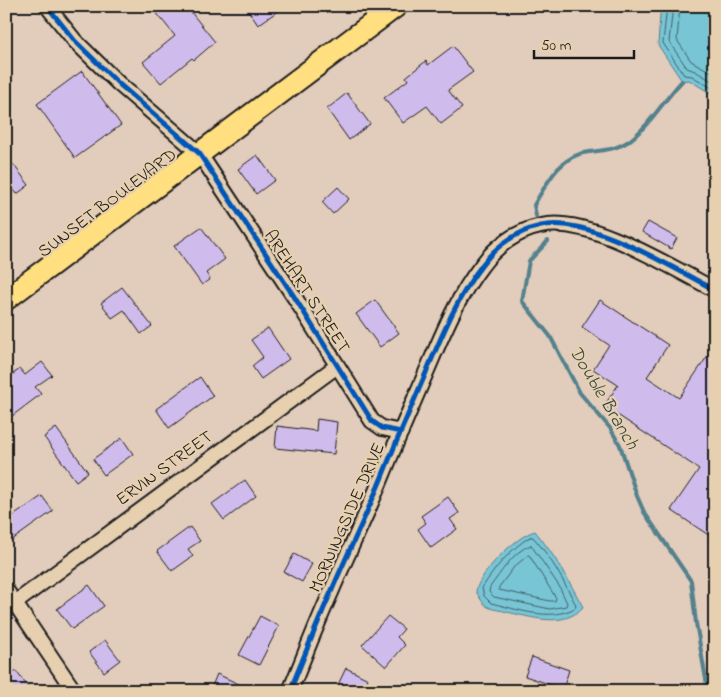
<svg xmlns="http://www.w3.org/2000/svg" width="721" height="697" viewBox="0 0 721 697" font-family="'Indie Flower',sans-serif">
	<style>
		.water { fill: #78c5d6; stroke: #53818c }
		.lines { fill: none; stroke-linecap: round; stroke-linejoin: round }
		.shore { stroke: #416066; stroke-width: 1 }
		.stream { stroke: #53818c; stroke-width: 4 }
		.building { fill: #d0bcec; stroke: #1c1c1c }
		.minor-casing { stroke: #1c1c1c; stroke-width: 18 }
		.primary-casing { stroke: #1c1c1c; stroke-width: 25 }
		.minor { stroke: #e7d0b0; stroke-width: 14 }
		.primary { stroke: #ffdf80; stroke-width: 21 }
		.cycleway-casing { stroke: #e7d0b0; stroke-width: 8 }
		.cycleway { stroke: #0057b8; stroke-width: 5 }
		.labels { text-anchor: middle; dominant-baseline: central; stroke-width: 4.5; stroke-linejoin: round; paint-order: stroke }
		.street-label { font-size: 18px; fill: #1c1c1c; stroke: #e7d0b0 }
		.water-label { font-size: 19px; font-style: italic; fill: #33464a; stroke: #e7d0b0 }
	</style>
	<rect width="100%" height="100%" fill="#e2ccbc"/>
	<filter id="ink" filterUnits="userSpaceOnUse"><feTurbulence type="fractalNoise" baseFrequency=".02" numOctaves="2"/><feDisplacementMap in="SourceGraphic" scale="10" xChannelSelector="R" yChannelSelector="G"/><feConvolveMatrix kernelMatrix="1 2 1 2 8 2 1 2 1" color-interpolation-filters="sRGB"/></filter>
	<g filter="url(#ink)">
		<path class="water" d="M662,6h53v90l-26,-16 -7,1 -24,-36 2,-30z
			M535,531c19,23 34,50 48,76 -19,22 -52,10 -76,5 -5,-2 -14,-2 -19,-5 -5,-3 -9,-10 -12,-16 4,-19 40,-55 59,-60z"/>
		<g class="lines">
			<path class="shore" d="M667,6l-4,37 21,32 8,1 23,14
				M673,6l-4,36 18,26 8,3 20,12
				M680,6l-3,34 14,21 24,13
				M530,537h3c18,20 31,45 43,68l-1,3c-26,14 -58,1 -84,-5l-7,-7 -2,-8c13,-20 28,-39 48,-51z
				M531,545l28,41 8,17 -1,3 -16,3 -56,-12 -5,-5 1,-5c11,-14 23,-36 41,-42z
				M529,555l27,43 -1,3h-5l-51,-11v-3l15,-20z"/>
			<path class="stream" d="M536,216l-2,-11c13,-22 26,-50 55,-53 15,-2 27,-2 40,-11 21,-16 35,-41 53,-60
				M548,241l-19,20 -7,40 28,35 30,57 30,35 10,17 17,51 7,16 47,69 5,42 12,68"/>
		</g>
		<path class="building" d="M151,6h35l29,36 -21,18 -2,-2 -31,25 -18,-21 32,-26z
			M253,6h32l-27,19 -10,-15z
			M453,46l20,26 -25,18 14,18 -21,16 -14,-18 -24,17 -19,-25 24,-18 -2,-3 20,-16 2,4z
			M82,71l39,54 -46,33 -38,-54z
			M347,93l23,31 -21,16 -22,-31z
			M257,155l18,25 -19,14 -18,-25z
			M13,164l16,21 -12,9 -3,-4 -8,7v-28z
			M338,187l11,12 -16,15 -11,-12z
			M648,222l29,16 -6,11 -29,-17z
			M201,227l24,32 -19,14 4,6 -8,6 -28,-39z
			M122,287l30,39 -11,8 -17,-24 -12,8 -11,-15z
			M375,300l24,33 -19,14 -24,-33z
			M600,300l68,45 -21,32 32,21 36,-53v184l-5,7 -39,-26 28,-41 -95,-63 14,-21 -25,-16 16,-24 -27,-18z
			M268,328l21,31 -28,20 -9,-13 11,-9 -12,-17z
			M42,362l10,13 -17,12 6,7 -29,22 -6,-7v-30l14,-10 5,6z
			M200,377l13,19 -44,32 -13,-19z
			M317,419l20,3 -3,32 -59,-6 2,-22 39,5z
			M56,428l32,44 -12,9 -32,-44z
			M122,438l11,16 -29,21 -11,-16z
			M245,480l11,16 -32,24 -12,-16z
			M42,496l11,15 -41,29 -6,-8v-11z
			M448,497l11,16 -9,6 7,10 -26,19 -13,-19 8,-6 -5,-7z
			M190,527l10,14 -12,8 5,7 -21,15 -15,-20z
			M294,554l18,10 -10,18 -18,-10z
			M89,585l15,21 -32,23 -15,-20z
			M260,616l19,10 -20,39 -20,-10z
			M388,616l16,13 -7,8 8,8 -19,22 -24,-22z
			M105,640l15,20 -16,12 -15,-20z
			M532,657l37,13 -6,19 -38,-13z
			M346,668l22,11 -6,12h-27z
			M16,671l15,20h-25v-12z
			M217,674l37,17h-44z"/>
		<g class="lines">
			<g class="minor-casing">
				<path id="minor" d="M47,6l28,35 44,43 80,69 96,145 77,123 10,7 19,4
					M6,590l68,101
					M15,603l322,-237
					M290,691c14,-34 27,-68 42,-101 17,-40 36,-78 52,-118 14,-35 29,-69 44,-104 15,-35 30,-72 54,-103 14,-19 35,-34 59,-39 48,-11 131,42 174,64"/>
			</g>
			<g class="primary-casing">
				<path id="primary" d="M6,299l390,-293"/>
			</g>
			<use href="#minor" class="minor"/>
			<use href="#primary" class="primary"/>
			<g class="cycleway-casing">
				<path id="cycleway" d="M47,6l28,35 44,43 80,69 96,145 77,123 10,7 19,4
					M290,691c14,-34 27,-68 42,-101 17,-40 36,-78 52,-118 14,-35 29,-69 44,-104 15,-35 30,-72 54,-103 14,-19 35,-34 59,-39 48,-11 131,42 174,64"/>
			</g>
			<use href="#cycleway" class="cycleway"/>
		</g>
	</g>
	<g class="labels">
		<g class="street-label">
			<text transform="translate(108 204) rotate(-37)">SUNSET BOULEVARD</text>
			<text transform="translate(306 292) rotate(57)">AREHART STREET</text>
			<text transform="translate(165 469) rotate(-36)">ERVIN STREET</text>
			<text transform="translate(348 518) rotate(-66)">MORNINGSIDE DRIVE</text>
		</g>
		<g class="water-label">
			<text transform="translate(603 398) rotate(59)">Double Branch</text>
		</g>
	</g>
	<rect width="721" height="697" fill="none" stroke="#e7d0b0" stroke-width="25"/>
	<rect x="12" y="12" width="696" height="672" fill="none" stroke="#1c1c1c" stroke-width="2" filter="url(#ink)"/>
	<path d="M534 50v8h100v-8" fill="none" stroke="#1c1c1c" stroke-width="2.5"/>
	<text x="541" y="50" font-size="15" fill="#1c1c1c" stroke="#e7d0b0" stroke-width="4" paint-order="stroke">50 m</text>
</svg>
